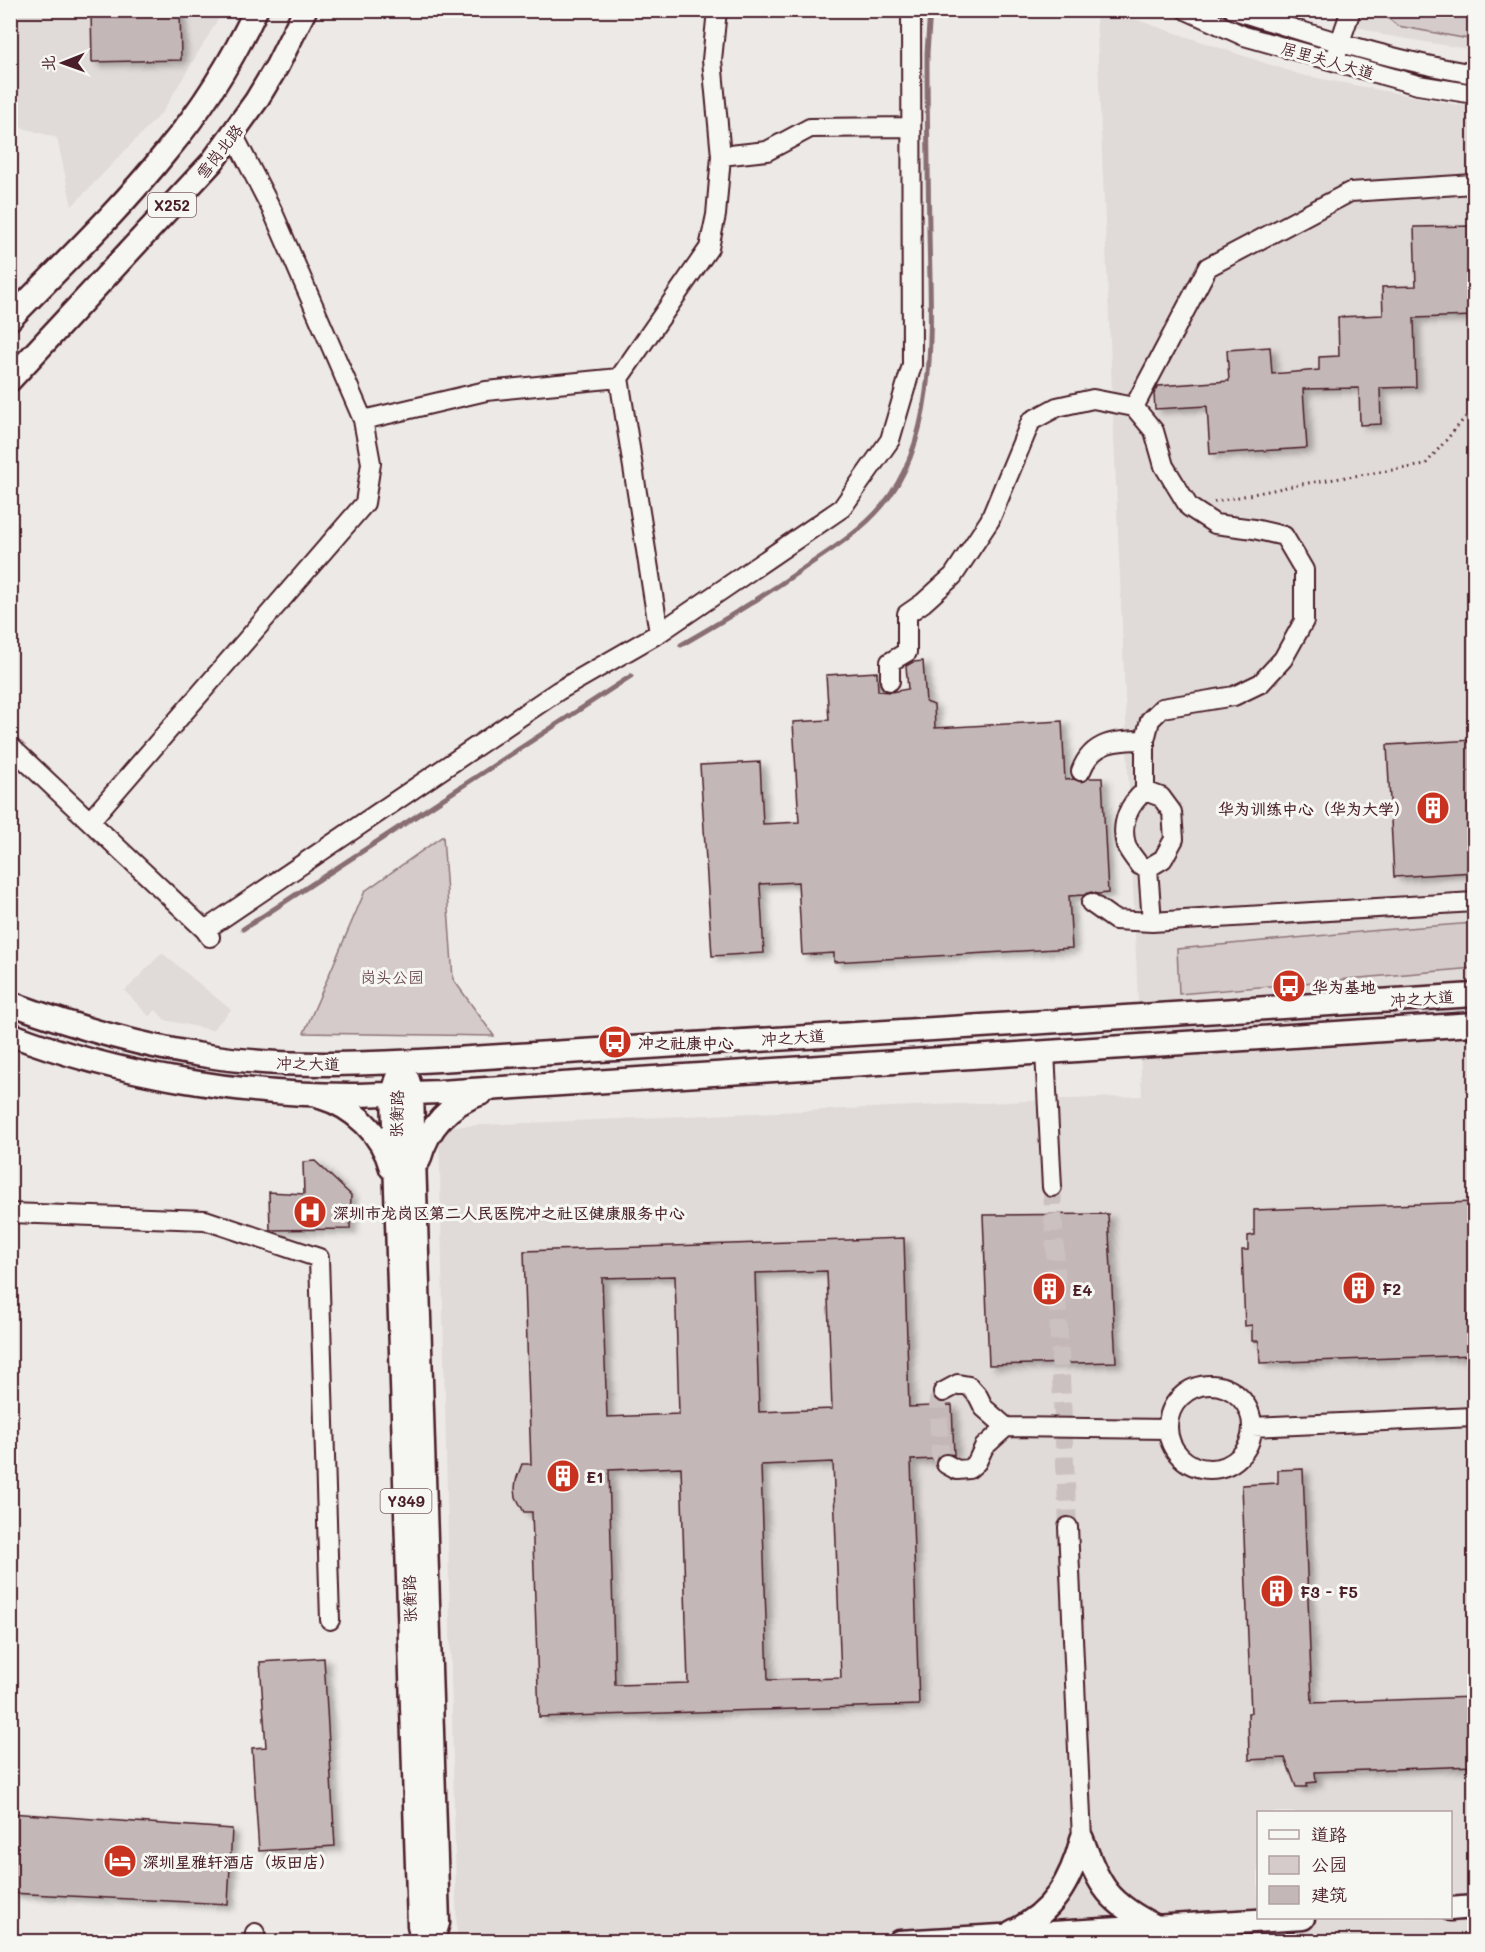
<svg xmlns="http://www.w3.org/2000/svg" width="1485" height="1952" viewBox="0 0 1485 1952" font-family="Mali,'LXGW WenKai TC',sans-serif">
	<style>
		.built { fill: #e0dad8; fill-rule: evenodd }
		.green { fill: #d4cbca; stroke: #8f757a; stroke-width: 1.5 }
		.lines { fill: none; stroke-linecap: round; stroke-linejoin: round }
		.stream { stroke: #886e73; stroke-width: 5 }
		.building { fill: #c4b7b7; stroke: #4a1f2b; stroke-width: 1.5; fill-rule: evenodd; filter: url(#shadow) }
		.minor-tunnel { stroke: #ccc1c1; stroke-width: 18; stroke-dasharray: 18 9; stroke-linecap: butt }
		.minor-casing { stroke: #4a1f2b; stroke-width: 22 }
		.major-casing { stroke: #4a1f2b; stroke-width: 27 }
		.path { stroke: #4a1f2b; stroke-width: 3; stroke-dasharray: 1.5 4.5; stroke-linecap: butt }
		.minor { stroke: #f6f6f2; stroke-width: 18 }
		.major { stroke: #f6f6f2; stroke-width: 22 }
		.labels { text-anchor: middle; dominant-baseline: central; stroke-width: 6; stroke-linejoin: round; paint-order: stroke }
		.shield { fill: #f6f6f2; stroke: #7e6067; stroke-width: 1.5 }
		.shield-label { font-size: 15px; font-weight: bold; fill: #4a1f2b }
		.street-label { font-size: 16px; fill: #4a1f2b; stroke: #f6f6f2 }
		.poi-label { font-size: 16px; font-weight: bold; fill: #4a1f2b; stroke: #f6f6f2; text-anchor: start }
		.park-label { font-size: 16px; fill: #6c4a53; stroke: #f6f6f2 }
	</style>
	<defs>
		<filter id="shadow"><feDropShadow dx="6" dy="4" stdDeviation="3" flood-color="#0004"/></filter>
	</defs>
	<rect width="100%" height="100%" fill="#ece9e6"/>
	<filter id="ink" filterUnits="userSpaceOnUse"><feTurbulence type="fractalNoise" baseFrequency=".0167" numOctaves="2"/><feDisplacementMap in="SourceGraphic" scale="12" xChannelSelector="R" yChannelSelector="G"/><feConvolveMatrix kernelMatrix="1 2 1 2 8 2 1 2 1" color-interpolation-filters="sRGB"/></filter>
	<g filter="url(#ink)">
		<path class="built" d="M10,11h213l-60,100 -91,95 -15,-68 -46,-14z
			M1096,11h14l191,64 173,33v1833h-1017l-18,-814 703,-31zM1258,1812h192v106h-192z
			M1310,11h164v39l-90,-15z
			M162,953l69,57 -19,20 -47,-10 -9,-10 -7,6 -24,-25z"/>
		<path class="green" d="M1386,11h88v29l-76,-14 -9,-7z
			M443,836l10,143 41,57 -190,-3 61,-142z
			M1474,923v45l-295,26 -2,-45 204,-19z"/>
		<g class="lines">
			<path class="stream" d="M681,645c42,-24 83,-49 123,-77 28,-19 56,-36 78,-62 59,-70 48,-190 47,-276 -1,-59 -2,-118 -2,-177l3,-43
				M243,929l388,-253"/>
		</g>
		<path class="building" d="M91,10h89l1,50 -89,2z
			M1474,226v90l-60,2 2,69 -36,1 1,36 -21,1 -1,-37 -56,1 4,59 -97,6 -3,-48 -52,3 -1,-15 4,-8 71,-5 -2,-31 43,-3 2,27 47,-4v-13l20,-1 -1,-39 45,-2 -1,-28 34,-1 -2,-59z
			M923,661l3,41 8,3 1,23 127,-7 3,59 9,-1 7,3 8,-4h13l6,115 -10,1 -7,-2 -7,3 -15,1 3,52 -238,14v-9l-32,2 -4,-73 -38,2 4,69 -52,3 -12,-191 60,-3 3,62 36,-2 -6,-100 36,-2 -3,-45 51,-3 1,19 13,1 17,-3 -2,-23 7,-4z
			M1474,740v132l-80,5 -7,-132z
			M315,1161l36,34 -1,34 -80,1 -1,-38 35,2 -1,-32z
			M1474,1202v153l-214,8 -1,-22h-7v-16l-7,1 -3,-76h6v-14l6,-1v-25z
			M1108,1214l8,148 -127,3 -6,-150z
			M904,1238l5,169 43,-2 2,50 -9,-2 -9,6 -25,1 8,245 -380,12 -7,-205h-8l-8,-15 -1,-9 1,-8 6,-16h9l-7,-213zM827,1271l5,138 -73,3 -4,-139zM675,1276l4,138 -72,3 -5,-139zM833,1462l8,216 -73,2 -7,-215zM681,1467l7,216 -73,2 -6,-215z
			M1303,1469l9,234 162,-6v69l-159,6 1,10 -9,1v4h-11l-11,-29 -36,2 -1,-47h3l-9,-228 36,-2v-13z
			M324,1658l11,188 -76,5 -7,-103 14,-1 -6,-85z
			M10,1813l222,16 -4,75 -218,-11z"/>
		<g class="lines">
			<path class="minor-tunnel" d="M1052,1187l16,340
				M943,1392l-5,9 2,53 6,10"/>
			<g class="minor-casing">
				<path id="minor" d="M1186,10l58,26 174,49 56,9
					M1234,10c79,25 159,51 240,64
					M1337,54l3,-12 11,-32
					M721,156l46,-5 43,-23 101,-1
					M1134,407l74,-140 142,-75 124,-8
					M363,420l123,-29 133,-13
					M659,633l-40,-255 90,-130 7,-33 5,-59 -9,-96 5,-50
					M890,681v-19l17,-10v-38l16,-11 30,-27 37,-56 41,-99 26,-14 36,-8 41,8 20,24 10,35 25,41 26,17 39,5 30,7 20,34v51l-21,38 -22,24 -27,13 -72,12 -12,12 -5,20v51l16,6 11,15 2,27 -11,20 -15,9 4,54
					M10,746l195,184 5,7
					M1081,771c11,-30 36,-31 64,-31
					M1145,791c-16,13 -25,32 -19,54 2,6 9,14 13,20l9,3
					M90,821l275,-318 6,-40 -8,-43 -91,-210 -39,-76
					M1091,903l24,17 37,2 322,-20
					M205,930l353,-239 101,-58 183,-125 48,-68 22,-75 -1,-355
					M1045,1052l7,135
					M10,1213l195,7 114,38 11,362
					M1168 1427a42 42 0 1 1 84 0a42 42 0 1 1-84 0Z
					M943,1392l15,-8 11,2 9,10 6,12 22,19 162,2
					M1252,1427l222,-10
					M946,1464l11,6 12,-1 8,-7 7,-15 22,-20
					M1068,1527l14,312
					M254,1942l1,-9"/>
			</g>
			<g class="major-casing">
				<path id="major" d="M10,319c53,-55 109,-108 156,-167 36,-43 66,-91 90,-142
					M10,380l202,-218 44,-61 21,-35 28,-56
					M10,1003c65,24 130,43 198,53 77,12 154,8 231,4l1035,-65
					M10,1034c105,41 236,62 348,61 28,-1 55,-2 82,-3l1034,-68
					M397,1080l-4,13 23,743 3,89 3,17
					M408,1080l4,13 26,830 -6,19
					M320,1097c34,10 62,37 71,71
					M419,1160c9,-33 30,-56 63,-67
					M1082,1839c17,48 27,64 73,87
					M1450,1909l24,-2
					M1012,1932c41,-19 59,-51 70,-93
					M899,1942l404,-24"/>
			</g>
			<path class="path" d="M1214,502l88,-18 123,-19 49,-58"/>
			<use href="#minor" class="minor"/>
			<use href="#major" class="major"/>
		</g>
	</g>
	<defs>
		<g id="building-disc" transform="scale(1.725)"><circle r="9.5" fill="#c8321e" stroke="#f6f6f2"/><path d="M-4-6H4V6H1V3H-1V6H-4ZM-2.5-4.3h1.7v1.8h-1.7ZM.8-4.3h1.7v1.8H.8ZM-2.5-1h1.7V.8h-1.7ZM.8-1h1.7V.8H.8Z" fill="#fff"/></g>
		<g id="bus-disc" transform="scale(1.725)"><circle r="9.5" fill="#c8321e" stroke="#f6f6f2"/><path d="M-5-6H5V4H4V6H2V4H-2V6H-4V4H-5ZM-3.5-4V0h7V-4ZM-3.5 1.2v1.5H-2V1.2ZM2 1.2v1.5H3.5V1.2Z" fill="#fff"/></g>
		<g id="hospital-disc" transform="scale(1.725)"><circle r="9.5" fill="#c8321e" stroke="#f6f6f2"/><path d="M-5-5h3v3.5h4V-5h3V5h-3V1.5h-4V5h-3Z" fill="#fff"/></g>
		<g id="hotel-disc" transform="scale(1.725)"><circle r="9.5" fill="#c8321e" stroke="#f6f6f2"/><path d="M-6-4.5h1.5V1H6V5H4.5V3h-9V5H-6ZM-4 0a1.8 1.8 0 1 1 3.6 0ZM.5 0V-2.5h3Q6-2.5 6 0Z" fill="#fff"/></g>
	</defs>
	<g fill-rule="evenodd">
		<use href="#building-disc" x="1433" y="808"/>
		<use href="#bus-disc" x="1289" y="986"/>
		<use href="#bus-disc" x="615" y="1042"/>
		<use href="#hospital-disc" x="310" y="1212"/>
		<use href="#building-disc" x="1359" y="1288"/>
		<use href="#building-disc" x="1049" y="1289"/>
		<use href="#building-disc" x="563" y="1476"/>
		<use href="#building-disc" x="1277" y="1591"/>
		<use href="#hotel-disc" x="120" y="1861"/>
	</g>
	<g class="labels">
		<g class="shield">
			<rect x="148" y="193" width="48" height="24" rx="4.5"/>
			<rect x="380.5" y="1489" width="51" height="24" rx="4.5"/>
		</g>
		<g class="shield-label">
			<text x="172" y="205">X252</text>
			<text x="406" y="1501">Y349</text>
		</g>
		<g class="street-label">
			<text transform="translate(1328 60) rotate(16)">居里夫人大道</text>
			<text transform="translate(219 151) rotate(-52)">雪岗北路</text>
			<text transform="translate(1422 998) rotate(-4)">冲之大道</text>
			<text transform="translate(793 1037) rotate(-4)">冲之大道</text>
			<text transform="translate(308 1063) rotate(1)">冲之大道</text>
			<text transform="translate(396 1114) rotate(-89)">张衡路</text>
			<text transform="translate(409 1599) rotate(-92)">张衡路</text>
		</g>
		<g class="poi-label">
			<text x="1410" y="808" text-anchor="end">华为训练中心（华为大学）</text>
			<text x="1312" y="986">华为基地</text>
			<text x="638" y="1042">冲之社康中心</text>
			<text x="333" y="1212">深圳市龙岗区第二人民医院冲之社区健康服务中心</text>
			<text x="1382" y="1288">F2</text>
			<text x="1072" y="1289">E4</text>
			<text x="586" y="1476">E1</text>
			<text x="1300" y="1591">F3 - F5</text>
			<text x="143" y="1861">深圳星雅轩酒店（坂田店）</text>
		</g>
		<g class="park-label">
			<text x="392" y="976">岗头公园</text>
		</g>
	</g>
	<rect width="1485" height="1952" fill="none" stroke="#f6f6f2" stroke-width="36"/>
	<rect x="18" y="18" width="1449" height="1916" fill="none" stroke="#4a1f2b" stroke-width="2" filter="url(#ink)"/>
	<rect x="1257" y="1811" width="195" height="108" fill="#f6f6f2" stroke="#b1a0a2" stroke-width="1.5"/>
	<rect x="1269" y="1830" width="30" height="9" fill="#f6f6f2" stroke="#b1a0a2" stroke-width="1.5"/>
	<text x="1311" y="1841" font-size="18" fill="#4a1f2b">道路</text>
	<rect x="1269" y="1856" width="30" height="18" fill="#d4cbca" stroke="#b1a0a2" stroke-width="1.5"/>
	<text x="1311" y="1871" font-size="18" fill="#4a1f2b">公园</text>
	<rect x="1269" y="1886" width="30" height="18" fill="#c4b7b7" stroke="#b1a0a2" stroke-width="1.5"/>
	<text x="1311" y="1901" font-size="18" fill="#4a1f2b">建筑</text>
	<g transform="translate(63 63) rotate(269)" stroke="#f6f6f2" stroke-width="4.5" paint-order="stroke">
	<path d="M0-4.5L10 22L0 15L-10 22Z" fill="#4a1f2b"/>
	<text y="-9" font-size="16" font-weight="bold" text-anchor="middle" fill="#4a1f2b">北</text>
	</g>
</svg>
